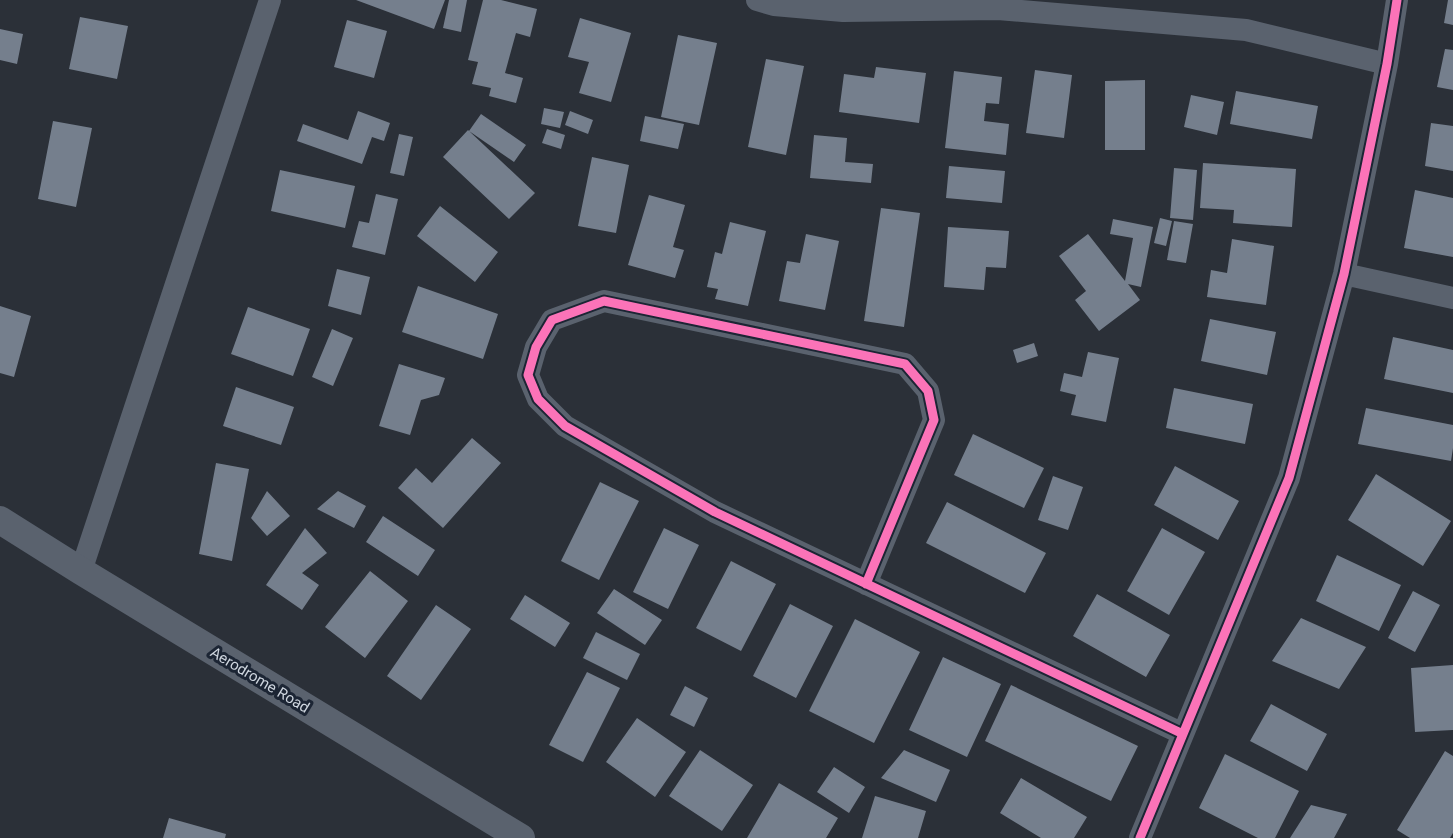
<svg xmlns="http://www.w3.org/2000/svg" width="1453" height="838" viewBox="0 0 1453 838" font-family="Roboto,sans-serif">
	<style>
		.building { fill: #757f8d }
		.lines { fill: none; stroke-linecap: round; stroke-linejoin: round }
		.minor { stroke: #5a626e; stroke-width: 22 }
		.tertiary { stroke: #5a626e; stroke-width: 28 }
		.cycleway-casing { stroke: #1c2534; stroke-width: 13 }
		.cycleway { stroke: #fb73b8; stroke-width: 9 }
		.labels { text-anchor: middle; dominant-baseline: central; stroke-width: 6; stroke-linejoin: round; paint-order: stroke }
		.street-label { font-size: 15px; fill: #ced5de; stroke: #1c2534 }
	</style>
	<rect width="100%" height="100%" fill="#2b3038"/>
	<path class="building" d="M356,0h89l-11,29z
		M449,0h18l-6,32 -18,-4z
		M483,0h18l36,9 -7,28 -14,-4 -11,40 18,5 -7,25 -27,-7 2,-8 -19,-4 6,-22 -10,-2z
		M1448,0h5v25l-9,-2z
		M80,17l48,9 -11,53 -48,-10z
		M580,18l51,15 -20,69 -32,-9 10,-31 -21,-5z
		M347,20l40,11 -13,47 -40,-11z
		M0,29l23,5 -6,30 -17,-4z
		M678,35l39,8 -18,82 -38,-8z
		M1445,49l8,1v40l-16,-3z
		M766,59l38,7 -18,89 -38,-8z
		M876,67l50,6 -7,50 -80,-11 5,-38 30,4z
		M1035,70l37,5 -8,63 -38,-5z
		M954,71l48,6 -3,27 -13,-1 -2,18 25,3 -3,31 -61,-7z
		M1145,80v70h-40v-69z
		M1236,91l82,15 -6,33 -82,-15z
		M1191,95l33,7 -7,33 -33,-8z
		M544,108l20,4 -4,16 -19,-4z
		M358,111l32,12 -6,18 -12,-4 -10,27 -65,-23 6,-17 45,16z
		M570,111l23,9 -5,14 -23,-9z
		M481,114l45,31 -12,17 -45,-31z
		M645,116l39,8 -6,25 -38,-8z
		M53,121l39,7 -16,79 -38,-8z
		M1431,123l22,3v45l-28,-5z
		M547,129l18,6 -4,14 -19,-6z
		M468,130l67,63 -26,26 -66,-62z
		M399,134l14,3 -9,39 -14,-3z
		M814,135l33,3 -2,24 28,2 -2,19 -61,-5z
		M592,157l37,8 -13,68 -38,-7z
		M1203,163l93,6 -4,58 -59,-4 1,-13 -34,-2z
		M949,166l56,5 -3,32 -56,-5z
		M1174,168l23,2 -4,50 -23,-2z
		M280,170l75,16 -10,42 -74,-17z
		M1415,190l38,8v59l-49,-9z
		M376,194l22,5 -13,56 -33,-8 7,-26 10,2z
		M649,195l36,10 -12,42 11,3 -9,28 -47,-13z
		M440,206l58,46 -23,30 -58,-46z
		M881,208l39,5 -16,114 -40,-6z
		M1160,218l12,3 -6,25 -12,-3z
		M1113,219l40,8 -12,60 -13,-3 12,16 -41,31 -24,-31 11,-9 -27,-35 29,-22 37,47 8,-43 -23,-4z
		M1174,221l19,3 -7,39 -19,-3z
		M730,222l36,9 -18,75 -33,-7 3,-10 -11,-2 8,-35 7,2z
		M948,227l61,4 -3,37 -20,-1 -2,23 -40,-3z
		M806,234l33,7 -14,69 -46,-9 8,-40 13,2z
		M1232,239l42,7 -8,59 -59,-8 4,-27 16,3z
		M337,269l33,8 -9,38 -33,-9z
		M418,286l80,28 -15,45 -81,-27z
		M0,306l31,10 -17,61 -14,-4z
		M248,307l62,22 -17,47 -62,-22z
		M1210,319l66,13 -9,43 -66,-14z
		M332,329l21,9 -20,48 -21,-9z
		M1393,337l60,13v43l-69,-14z
		M1034,343l4,13 -21,7 -4,-13z
		M1088,352l31,6 -13,64 -35,-7 5,-20 -16,-4 4,-18 18,4z
		M399,364l46,14 -6,17 -18,5 -11,35 -31,-9z
		M236,387l58,20 -13,38 -58,-19z
		M1174,388l79,16 -8,40 -79,-16z
		M1366,408l87,17v23l-2,13 -93,-17z
		M973,434l71,34 -20,40 -70,-33z
		M472,438l29,25 -58,65 -45,-40 18,-20 16,15z
		M216,463l33,6 -17,92 -33,-7z
		M1175,466l64,35 -21,39 -64,-35z
		M1376,474l75,47 -28,45 -75,-46z
		M1053,476l30,11 -15,43 -30,-10z
		M600,482l39,19 -40,79 -38,-19z
		M267,491l23,25 -23,20 -16,-18z
		M338,491l28,15 -12,22 -37,-19z
		M947,502l99,51 -21,40 -99,-50z
		M383,516l52,34 -17,26 -52,-34z
		M305,528l22,25 -25,20 17,12 -17,25 -36,-25z
		M664,528l35,17 -31,64 -35,-17z
		M1162,528l43,24 -36,63 -42,-24z
		M1337,555l64,30 -22,46 -63,-30z
		M731,561l45,23 -35,67 -45,-23z
		M370,571l38,30 -43,57 -40,-31z
		M614,589l48,31 -17,25 -48,-32z
		M1413,591l27,14 -25,47 -27,-14z
		M1097,594l73,41 -24,42 -73,-41z
		M525,595l45,28 -15,24 -45,-28z
		M790,604l43,22 -37,72 -43,-22z
		M436,605l35,24 -50,71 -34,-24z
		M1301,618l65,29 -27,42 -67,-28z
		M855,619l65,33 -46,91 -65,-32z
		M596,632l44,22 -13,26 -44,-22z
		M943,657l58,27 -34,73 -58,-27z
		M1453,665v65l-38,2 -4,-64z
		M587,672l33,16 -37,74 -34,-17z
		M1011,685l127,61 -27,55 -126,-60z
		M685,686l23,12 -14,29 -24,-12z
		M1271,704l56,30 -20,37 -57,-30z
		M637,718l49,34 -31,45 -49,-35z
		M700,750l53,35 -31,46 -53,-35z
		M904,750l46,20 -14,32 -55,-24z
		M1445,751l8,5v77l-3,5h-40l-13,-8z
		M1225,754l74,37 -24,47h-17l-59,-30z
		M834,767l31,20 -16,26 -32,-21z
		M1021,778l66,39 -13,21h-33l-41,-25z
		M779,783l59,35 -12,20h-79z
		M875,796l51,15 -8,27h-56z
		M1311,805l36,9 -13,24h-44z
		M169,818l57,16 -1,4h-62z"/>
	<g class="lines">
		<path class="minor" d="M757,0l17,5 69,6 155,-2 248,21 141,34
			M1344,274l109,24
			M81,571l189,-571
			M866,584l68,-164 -6,-29 -23,-27 -301,-63 -52,19 -16,27 -8,28 10,24 27,27 150,86 468,222
			M1140,838l149,-360 55,-204 43,-210 10,-64"/>
		<path class="tertiary" d="M0,520l81,51 440,267"/>
		<g class="cycleway-casing">
			<path id="cycleway" d="M866,584l68,-164 -6,-29 -23,-27 -301,-63 -52,19 -16,27 -8,28 10,24 27,27 150,86 468,222
				M1140,838l149,-360 55,-204 43,-210 10,-64"/>
		</g>
		<use href="#cycleway" class="cycleway"/>
	</g>
	<g class="labels">
		<g class="street-label">
			<text transform="translate(260 680) rotate(31)">Aerodrome Road</text>
		</g>
	</g>
</svg>
